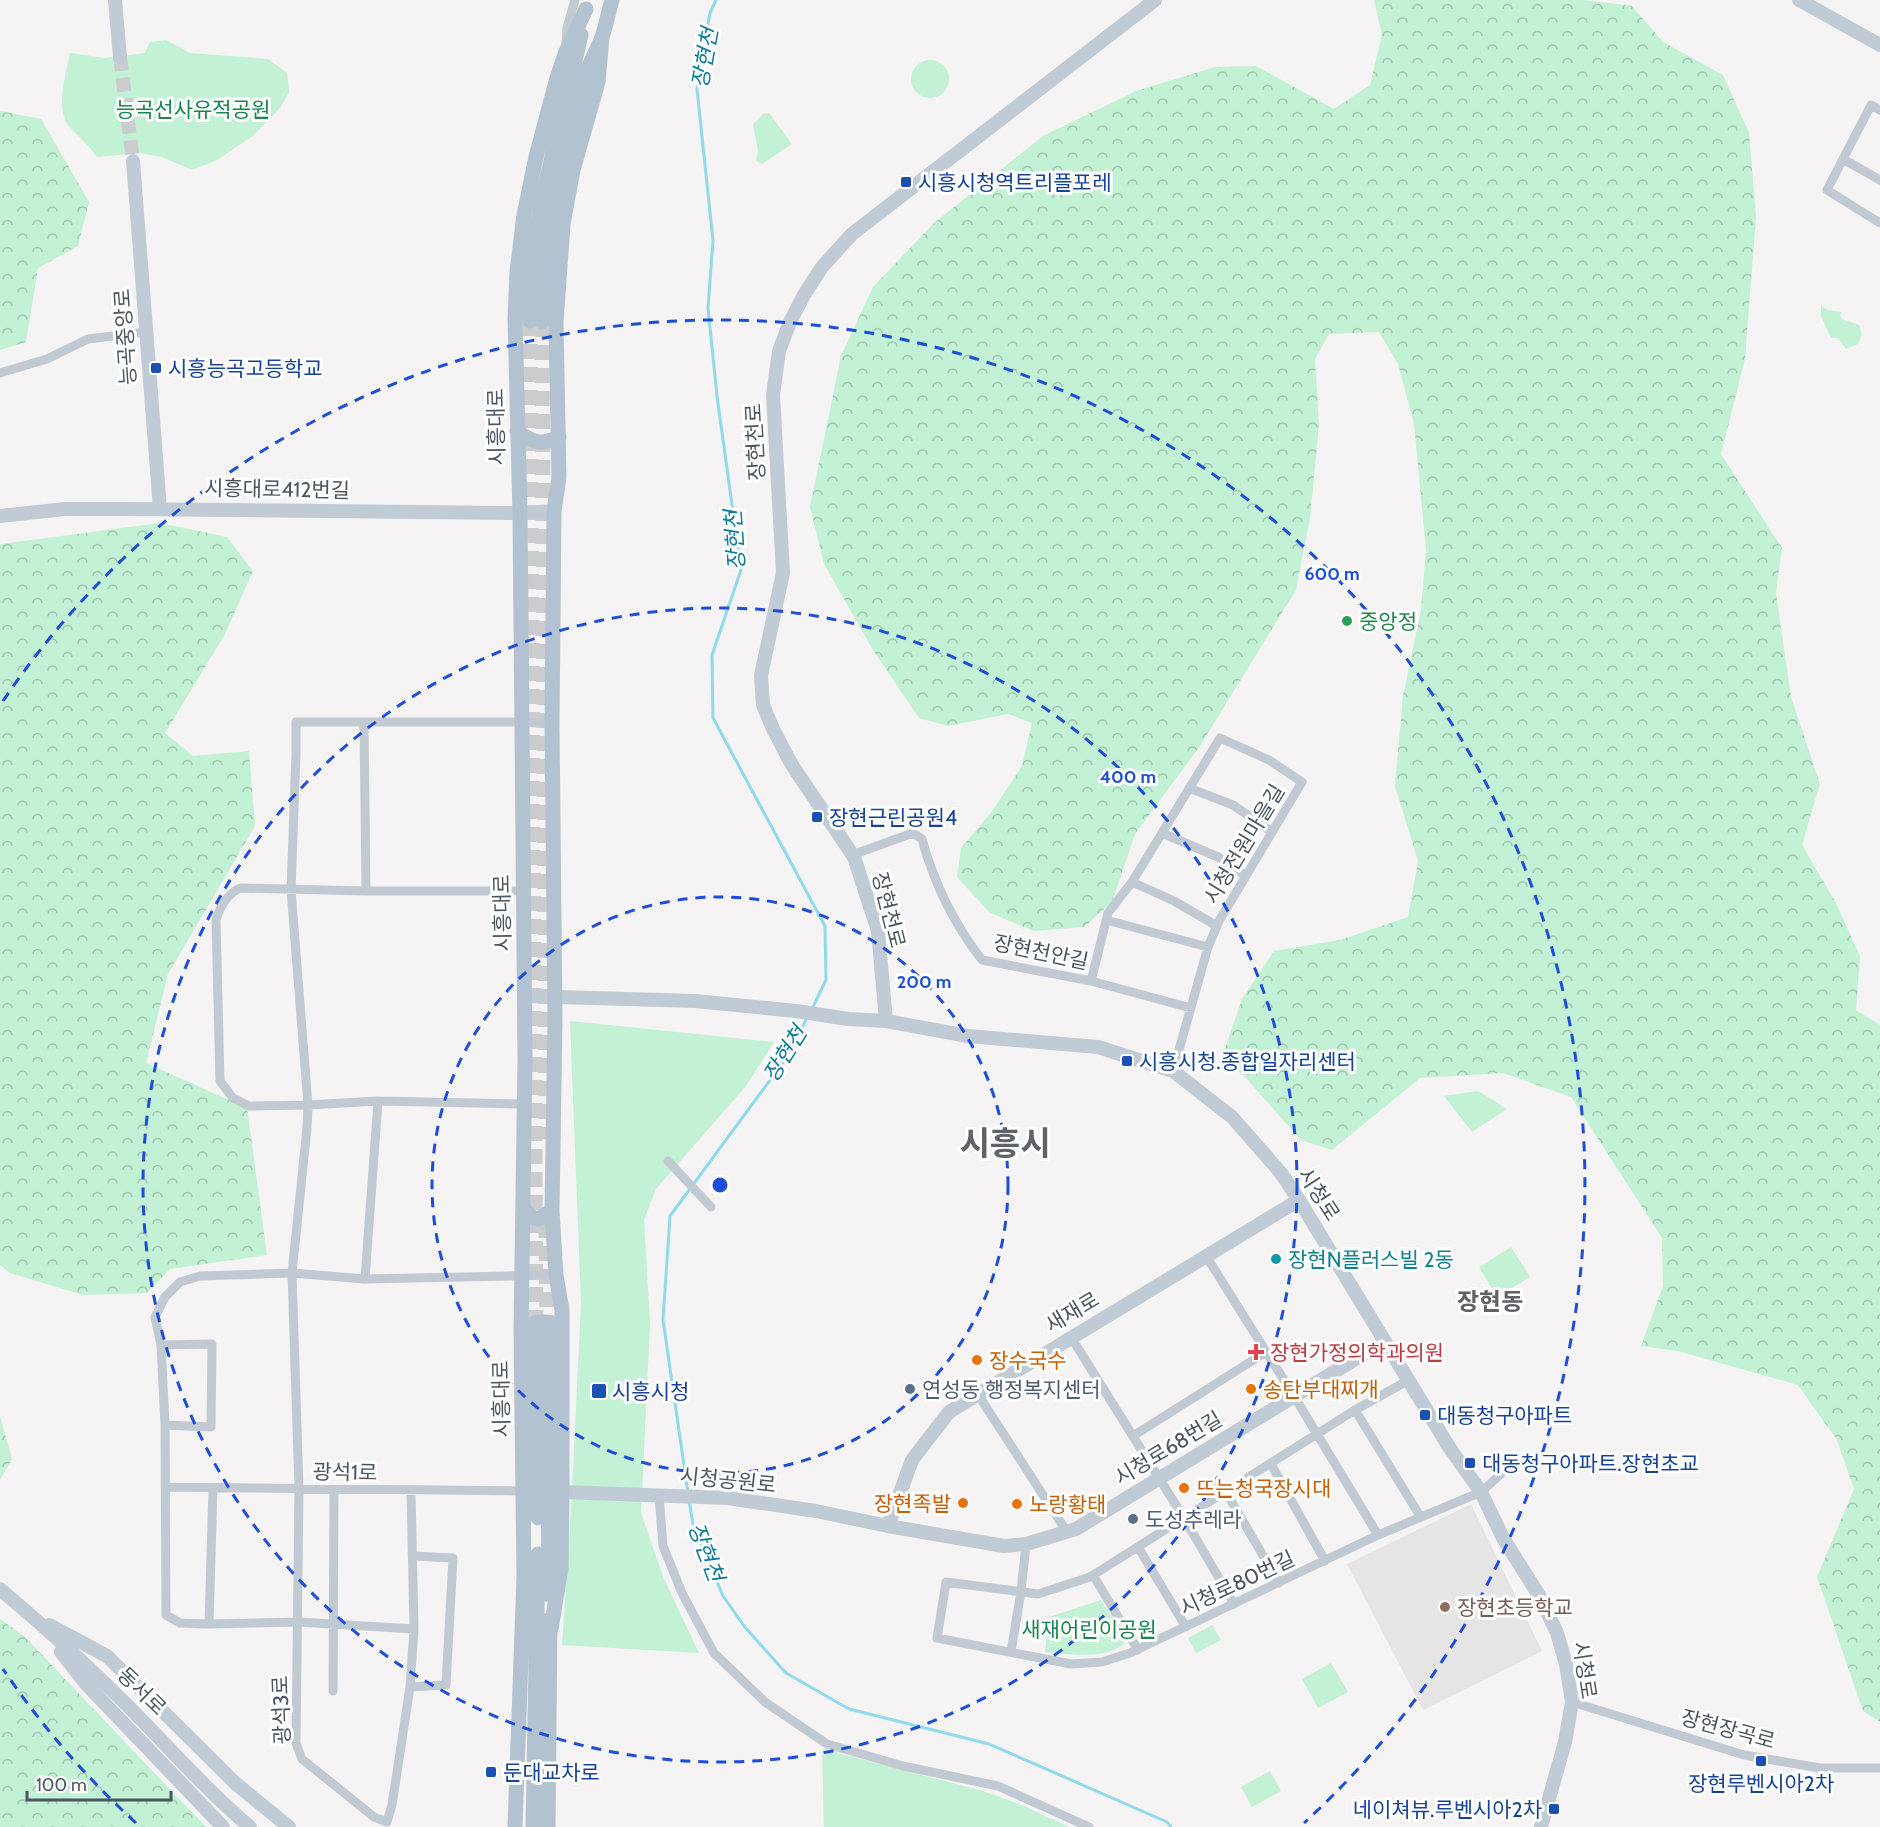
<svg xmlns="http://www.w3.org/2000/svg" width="1880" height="1827" viewBox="0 0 1880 1827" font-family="Cabin,'Noto Sans KR',sans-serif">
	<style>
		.education { fill: #e6e4e5 }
		.green { fill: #c3f1d5 }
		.forest { fill: url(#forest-crowns) }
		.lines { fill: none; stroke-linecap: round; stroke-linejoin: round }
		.stream { stroke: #90daee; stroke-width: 3 }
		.secondary-tunnel { stroke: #caccce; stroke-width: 14; stroke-dasharray: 14 7; stroke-linecap: butt }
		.primary-tunnel { stroke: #caccce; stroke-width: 15; stroke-dasharray: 15 8; stroke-linecap: butt }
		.street { stroke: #c1cad2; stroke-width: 9 }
		.secondary { stroke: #c1cbd6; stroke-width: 14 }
		.primary { stroke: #b3c2d1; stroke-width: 15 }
		.ring { fill: none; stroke: #1d4ed8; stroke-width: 3; stroke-dasharray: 10 8 }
		.transit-dot { fill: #1a4fb4; stroke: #fff; stroke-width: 2 }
		.leisure-dot { fill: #2e9e5b; stroke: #fff; stroke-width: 2 }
		.culture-dot { fill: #0f9aa8; stroke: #fff; stroke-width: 2 }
		.health-dot { fill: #e0444e; stroke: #fff; stroke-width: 2 }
		.food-dot { fill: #e8710a; stroke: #fff; stroke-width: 2 }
		.service-dot { fill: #5c6f8a; stroke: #fff; stroke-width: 2 }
		.education-dot { fill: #8d6e63; stroke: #fff; stroke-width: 2 }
		.labels { text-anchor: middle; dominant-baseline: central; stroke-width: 6; stroke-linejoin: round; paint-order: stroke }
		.park-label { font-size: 21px; fill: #17864f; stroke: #fff }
		.transit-label { font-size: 21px; fill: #164399; stroke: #fff; text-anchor: start }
		.street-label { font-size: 21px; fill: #4a5661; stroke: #fff }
		.leisure-label { font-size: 21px; fill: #27864d; stroke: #fff; text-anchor: start }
		.culture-label { font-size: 21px; fill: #0d838f; stroke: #fff; text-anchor: start }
		.health-label { font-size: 21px; fill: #be3a42; stroke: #fff; text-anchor: start }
		.food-label { font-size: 21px; fill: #c56008; stroke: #fff; text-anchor: start }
		.service-label { font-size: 21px; fill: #4e5e75; stroke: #fff; text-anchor: start }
		.education-label { font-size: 21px; fill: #785e54; stroke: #fff; text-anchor: start }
		.water-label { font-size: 22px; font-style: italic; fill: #0c7c9b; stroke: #fff }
		.quarter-label { font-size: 24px; font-weight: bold; fill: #5f6368; stroke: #fff }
		.town-label { font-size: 33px; font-weight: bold; fill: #5f6368; stroke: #fff }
		.centre { fill: #1d4ed8; stroke: #fff; stroke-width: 3 }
		.ring-label { font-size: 18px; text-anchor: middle; font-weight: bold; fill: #1d4ed8; stroke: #fff; stroke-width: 6; stroke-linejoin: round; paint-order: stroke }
	</style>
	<defs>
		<pattern id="forest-crowns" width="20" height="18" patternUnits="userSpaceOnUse" patternTransform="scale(1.5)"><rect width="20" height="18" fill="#c3f1d5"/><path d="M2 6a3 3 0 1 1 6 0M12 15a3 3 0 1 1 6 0" fill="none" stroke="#a0c6b0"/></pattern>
	</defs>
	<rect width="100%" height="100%" fill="#f5f3f3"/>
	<path class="education" d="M1471,1504l71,147 -119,59 -76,-146z"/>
	<path class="green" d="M166,40l24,13 78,6 19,14 2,19 -9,16 -26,27 -37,25 -25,10 -30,-13 -22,-4 -43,4c-9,-13 -18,-20 -28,-31 -14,-16 -3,-53 1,-73l35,5 40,-5 5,-11z
		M911 79a19 19 0 1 1 38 0a19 19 0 1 1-38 0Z
		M769,113l23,31 -30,20 -6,-3 2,-10 -5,-27 10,-10z
		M1821,305l7,5 14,2 -2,4 2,3 17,6 3,9 -4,10 -12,5 -8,-11h-7l-10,-22z
		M570,1021l204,21 -28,44 -90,103 -12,31 6,103 -9,190 23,66 35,74 -137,-8 9,-135 10,-207z
		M1478,1091l29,18 -35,23 -28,-36z
		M1511,1247l19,30 -33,20 -18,-30z
		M1101,1600l26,41c-19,20 -57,13 -82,11l4,-35z
		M1212,1625l9,15 -25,13 -8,-15z
		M1331,1663l17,29 -30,16 -16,-29z
		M822,1749l161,42 41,15 45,21h-245z
		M1270,1771l11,20 -29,16 -11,-20z"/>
	<path class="forest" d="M1374,0h211l47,6 31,36 60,33 26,58 7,84 -11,142 -24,95 61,94 -6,45 15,104 29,87 -18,61 34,58 24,53 -4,54 24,15v697l-17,-11 -46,-134 37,-88 -17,-49 -39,-55 -120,-34 -37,-5 22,-60 -1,-48 -91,-141 -68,-24 -83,5 -88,72 -31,-10 -56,-63 -23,-20 20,-58 32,-48 66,-11 68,-23 10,-56 -23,-75 8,-90 18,-86 5,-60 -12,-127 -16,-59 -19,-32 -50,2 -14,25 4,66 -9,93 -14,72 -96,156 -65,88 -23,68 -28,25 -50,4 -44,-18 -33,-36 4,-29 30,-35 31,-47 10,-43 -24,-9 -60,12 -29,-8 -46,-68 -49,-86 -14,-57 31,-151 32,-69 61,-64 109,-87 93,-45 79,-24 41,-1 78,43 36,-24 12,-50z
		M0,111l41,8 48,83 -11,44 -40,22 -12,74 -26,8z
		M160,523l67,14 26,34 -28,63 -60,99 28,23 56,-5 6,75 -87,148 -22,89 101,45 20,147 -97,14 -23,24 -64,2 -73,-22 -10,-8v-721z
		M0,1416l12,43 -12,21z
		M0,1619l25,18 181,190h-206z"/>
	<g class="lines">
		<path class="stream" d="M716,0l-6,13 -13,76 16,152 -5,67 9,88 24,174 -29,85 1,63 112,208 1,54 -14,29
			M688,1493l-25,-173 7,-104 117,-159 20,-39
			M689,1500l4,24 30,72 21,30 42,47 63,36 140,35 178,78 4,5"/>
		<path class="secondary-tunnel" d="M120,57l13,104"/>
		<path class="primary-tunnel" d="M530,321l6,1014
			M542,322l4,817
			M546,1223l1,111"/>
		<path class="street" d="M566,44l1,-16 8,-28
			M1880,110l-9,-5 -44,85 53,33
			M1843,159l37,21
			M0,373l47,-14 41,-20 58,-7
			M364,724l2,167h157
			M1189,788l44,17 39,27
			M1162,833l56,24 28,19
			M852,855l61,-22 9,6c12,44 32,85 60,121l109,21 100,27
			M1132,882l42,19 43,25
			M366,891l-126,-3c-13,6 -20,19 -24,32l4,161 13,17 16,8 59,-1 70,-4 146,3
			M1106,920l102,27
			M1091,981l17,-68 24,-31 88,-144 49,22 33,22 -83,139 -11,26 -35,124
			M668,1161l43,46
			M1206,1256l88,140 84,139
			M365,1279l13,-178
			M1071,1337l113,181 50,86
			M161,1345l51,-1 -1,83 -46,-2
			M1409,1380l-54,30 -265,167 -52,17 -92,-12 -9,56 134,26 31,-2 28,-9 248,-118 103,-43 20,-18
			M977,1393l90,139
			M1355,1410l65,106
			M1133,1436l133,-84
			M1271,1464l54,97
			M166,1487l357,4
			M411,1491l3,138 -4,58 -18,118 -5,17 -13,-5 -72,-58 -6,-16 3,-254 -7,-216 15,-145 1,-23 -17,-215 5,-136v-32h226l30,2
			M1226,1492l53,91
			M659,1495l4,51 19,47 32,60 51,49 62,42 76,22 95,20 91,41
			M1138,1547l48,80
			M1093,1575l45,75
			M209,1624l4,-136
			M414,1629l-116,-7 -89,2 -29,-1 -14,-8 -1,-190 -4,-80 -6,-28 10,-20 15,-15 20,-6 92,-3 73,6 191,-4
			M1011,1652l10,-60 5,-48
			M410,1687l36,-2 7,-127 -39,-2
			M333,1691l1,-201
			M1572,1702l172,53 76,13h60"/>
		<path class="secondary" d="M115,0l5,57
			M1799,0l81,45
			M133,161l27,348
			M0,516l65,-7h62l393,4 34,-2
			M524,996l171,5 101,10 52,8 38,2 82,15 130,11 75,24 59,46 49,56 18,27 150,247 32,45 22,46 37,59 17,36 9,31 6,38 -7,40 -24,85
			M886,1021l-8,-90 -24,-74 -62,-92 -19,-36 -10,-24 -2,-30 22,-102 -10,-178 6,-44 11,-29 14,-27 18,-28 30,-33 303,-234
			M562,1492l166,6 88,13 72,15 116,20 22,-2 50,-15 309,-188
			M888,1526l24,-66 37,-48 350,-212
			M0,1589c43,36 86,75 126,115 41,41 79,85 124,123
			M49,1625l58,31 128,127 54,44
			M61,1652l25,32 137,143"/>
		<path class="primary" d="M530,321c1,-29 1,-58 6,-87 11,-67 30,-133 45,-199
			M542,322c3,-82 19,-161 41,-240 4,-14 12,-28 18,-42 5,-13 7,-27 11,-40
			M517,431c15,11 24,15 42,6
			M523,1209l9,8 6,2 14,-8
			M521,1331c14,-11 25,-13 41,-2
			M547,1334l2,261
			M536,1335l2,183
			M551,1629l10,-61 1,-76v-182l-6,-35 -4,-64 3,-193 -3,-294 2,-213 5,-34 -3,-154 7,-99 10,-54 25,-88 4,-45
			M515,1827l9,-251 -3,-245 4,-272 -5,-546 -5,-194 2,-47 7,-57 12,-58 21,-79 8,-24 21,-45
			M533,1827l5,-273
			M548,1827l2,-208"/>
	</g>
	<g class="ring">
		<circle cx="720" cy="1185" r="288"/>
		<circle cx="720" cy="1185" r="577"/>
		<path d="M136 1823A865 865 0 0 1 3 1669M3 701A865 865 0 1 1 1304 1823"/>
	</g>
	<g class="transit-dot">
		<rect x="900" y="176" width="12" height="12" rx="3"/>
		<rect x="150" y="362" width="12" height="12" rx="3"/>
		<rect x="811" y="811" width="12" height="12" rx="3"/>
		<rect x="1121" y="1055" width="12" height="12" rx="3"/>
		<rect x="591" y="1383" width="16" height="16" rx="3"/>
		<rect x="1419" y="1409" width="12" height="12" rx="3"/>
		<rect x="1464" y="1457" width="12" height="12" rx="3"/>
		<rect x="1755" y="1755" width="12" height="12" rx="3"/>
		<rect x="485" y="1766" width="12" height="12" rx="3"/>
		<rect x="1548" y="1803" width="12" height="12" rx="3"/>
	</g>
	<circle class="leisure-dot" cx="1347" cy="621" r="6"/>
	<circle class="culture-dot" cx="1276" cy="1259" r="6"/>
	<path class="health-dot" d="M1253 1343h6v6h6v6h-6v6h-6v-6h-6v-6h6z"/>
	<g class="food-dot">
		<circle cx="977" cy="1360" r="6"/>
		<circle cx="1251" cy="1389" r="6"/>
		<circle cx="1184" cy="1488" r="6"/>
		<circle cx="963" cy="1503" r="6"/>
		<circle cx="1017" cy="1504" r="6"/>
	</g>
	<g class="service-dot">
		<circle cx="910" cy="1389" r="6"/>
		<circle cx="1133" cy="1519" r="6"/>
	</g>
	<circle class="education-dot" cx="1445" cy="1607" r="6"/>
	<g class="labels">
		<g class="park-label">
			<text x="193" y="109">능곡선사유적공원</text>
			<text x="1089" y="1629">새재어린이공원</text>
		</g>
		<g class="transit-label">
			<text x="918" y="182">시흥시청역트리플포레</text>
			<text x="168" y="368">시흥능곡고등학교</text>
			<text x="829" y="817">장현근린공원4</text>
			<text x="1139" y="1061">시흥시청.종합일자리센터</text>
			<text x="612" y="1391">시흥시청</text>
			<text x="1437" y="1415">대동청구아파트</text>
			<text x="1482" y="1463">대동청구아파트.장현초교</text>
			<text x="503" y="1772">둔대교차로</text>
			<text x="1761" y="1783" text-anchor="middle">장현루벤시아2차</text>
			<text x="1542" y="1809" text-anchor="end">네이쳐뷰.루벤시아2차</text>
		</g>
		<g class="street-label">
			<text transform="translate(125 337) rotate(-94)">능곡중앙로</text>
			<text transform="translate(496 427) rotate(-91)">시흥대로</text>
			<text transform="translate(755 442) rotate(-93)">장현천로</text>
			<text transform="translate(277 489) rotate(1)">시흥대로412번길</text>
			<text transform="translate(1244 844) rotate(-59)">시청전원마을길</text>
			<text transform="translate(889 910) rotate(76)">장현천로</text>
			<text transform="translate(502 913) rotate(-91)">시흥대로</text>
			<text transform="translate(1041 952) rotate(12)">장현천안길</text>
			<text transform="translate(1319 1194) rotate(57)">시청로</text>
			<text transform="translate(1072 1312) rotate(-31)">새재로</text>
			<text transform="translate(501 1399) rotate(-91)">시흥대로</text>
			<text transform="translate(1168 1448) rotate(-31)">시청로68번길</text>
			<text transform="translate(345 1472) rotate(1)">광석1로</text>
			<text transform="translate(728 1480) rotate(6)">시청공원로</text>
			<text transform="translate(1237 1583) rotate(-25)">시청로80번길</text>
			<text transform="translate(1585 1670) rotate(81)">시청로</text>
			<text transform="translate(142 1691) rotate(44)">동서로</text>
			<text transform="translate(281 1710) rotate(-92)">광석3로</text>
			<text transform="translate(1728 1729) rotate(15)">장현장곡로</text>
		</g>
		<g class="leisure-label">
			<text x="1359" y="621">중앙정</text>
		</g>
		<g class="culture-label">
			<text x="1288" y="1259">장현N플러스빌 2동</text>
		</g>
		<g class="health-label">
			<text x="1270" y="1352">장현가정의학과의원</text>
		</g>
		<g class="food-label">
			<text x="989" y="1360">장수국수</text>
			<text x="1263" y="1389">송탄부대찌개</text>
			<text x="1196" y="1488">뜨는청국장시대</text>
			<text x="951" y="1503" text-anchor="end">장현족발</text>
			<text x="1029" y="1504">노랑황태</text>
		</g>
		<g class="service-label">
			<text x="922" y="1389">연성동 행정복지센터</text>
			<text x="1145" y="1519">도성추레라</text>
		</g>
		<g class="education-label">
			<text x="1457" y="1607">장현초등학교</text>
		</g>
		<g class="water-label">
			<text transform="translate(705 58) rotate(-80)">장현천</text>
			<text transform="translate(735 540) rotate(-94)">장현천</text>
			<text transform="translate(785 1054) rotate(-58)">장현천</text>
			<text transform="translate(706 1552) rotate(69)">장현천</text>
		</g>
		<g class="quarter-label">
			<text x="1490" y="1301">장현동</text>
		</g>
		<g class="town-label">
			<text x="1005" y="1143">시흥시</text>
		</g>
	</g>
	<circle cx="720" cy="1185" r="9" class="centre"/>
	<g class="ring-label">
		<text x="1332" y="580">600 m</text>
		<text x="1128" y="783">400 m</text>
		<text x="924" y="988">200 m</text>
	</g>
	<path d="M27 1791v9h144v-9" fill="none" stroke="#4a5661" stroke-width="3"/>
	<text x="36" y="1791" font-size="18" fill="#4a5661" stroke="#ffffff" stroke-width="4.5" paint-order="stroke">100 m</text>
</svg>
